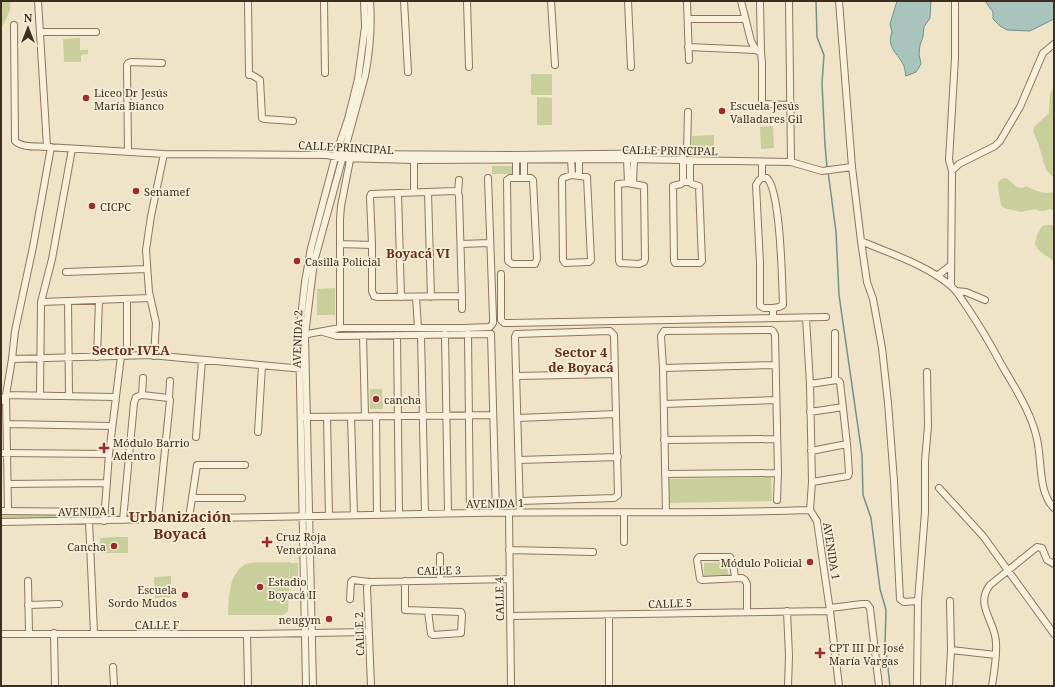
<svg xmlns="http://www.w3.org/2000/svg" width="1055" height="687" viewBox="0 0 1055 687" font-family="'Noto Serif',serif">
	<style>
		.green { fill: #c9cf9b }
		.water { fill: #a9c4bc; stroke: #6f938a }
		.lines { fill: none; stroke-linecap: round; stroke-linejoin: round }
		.stream { stroke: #6f938a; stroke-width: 1.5 }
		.minor-casing { stroke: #8d765c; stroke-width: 8 }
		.minor { stroke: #faf1dc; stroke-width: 6 }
		.poi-dot { fill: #9e2a2b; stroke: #f7eed8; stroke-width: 1.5 }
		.labels { text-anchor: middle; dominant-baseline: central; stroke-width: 3.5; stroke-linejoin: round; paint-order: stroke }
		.poi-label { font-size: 11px; fill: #3d2e20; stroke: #f7eed8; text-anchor: start }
		.street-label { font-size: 11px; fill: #3d2e20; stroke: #f7eed8 }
		.quarter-label { font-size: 13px; font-weight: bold; fill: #6b2e1e; stroke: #f7eed8 }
		.district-label { font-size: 15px; font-weight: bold; fill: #6b2e1e; stroke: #f7eed8 }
	</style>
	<rect width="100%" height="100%" fill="#f0e4c8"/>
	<path class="green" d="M1,1h9c2,11 -5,19 -9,28z
		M80,38v12h8v4l-7,1v7h-17l-1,-23z
		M531,74h21v21h-21z
		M1054,85v97l-1,-5 -7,-7 -8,-27 -5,-12 1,-4 15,-14 1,-19z
		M537,97l15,1v27h-15z
		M773,126l1,22 -13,1 -1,-22z
		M714,135v15l-22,1v-15z
		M492,166h20v8h-20z
		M1006,178l11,9 5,1 4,-2c8,4 18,9 27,6l1,-1v20l-3,-2 -8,2h-4l-4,-2 -14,3 -17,-4 -3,-3 -3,-17v-5l3,-4z
		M1046,225h8v37c-6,-7 -15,-8 -19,-18l2,-9 5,-9z
		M335,288v27h-18v-26z
		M370,389h12l1,20h-13z
		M771,477l1,24 -103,2v-24z
		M1,515h99v3l-99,1z
		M116,537h12v16h-28v-15z
		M290,562l-2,49 -5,4h-55c1,-17 0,-41 18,-51 5,-3 36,-1 44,-2z
		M727,562l1,13 -24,1v-13z
		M290,563h8v16h-8z
		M171,576v21l-16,1 -1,-21z"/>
	<path class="water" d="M897,1h34l-1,17 -6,9 -1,10 -3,8 -1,9 2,10 -5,8 -10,4c-1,-4 -1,-7 -2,-10 -6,-13 -18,-18 -12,-34l-2,-8z
		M985,1h69v18l-24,12 -23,-1 -7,-4 -7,-7v-7z"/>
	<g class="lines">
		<path class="stream" d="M816,1l1,36 7,18 -2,28 3,62 2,23
			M828,171l8,61 3,63 23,160 1,40 8,23 9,71 6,21 -1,33 5,43"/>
		<g class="minor-casing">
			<path id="minor" d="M38,1l9,146 117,7 163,1 15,3 72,2 213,-1 164,3
				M248,1l1,74h3l8,5 2,38 2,1 29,2
				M324,1l1,72
				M404,1l4,71
				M467,1l2,66
				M551,1l4,64
				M628,1l3,66
				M687,1l2,59
				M741,1l10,40 5,9
				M760,1l1,52
				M789,1l2,161 31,9 30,-4
				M839,1l13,166 9,74 6,41 6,17 9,49 6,55 6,78 6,118 4,3 14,-1
				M688,19h56
				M14,25l1,116c7,7 22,5 32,6
				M41,32h55
				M688,47l68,3 5,3 1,10v41l30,1
				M128,151l-1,-86 1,-2 3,-1 31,1
				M340,154l173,1 170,-2
				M516,159v19
				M524,159v19
				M571,159l1,16
				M579,159v16
				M627,159l1,24
				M414,160v32
				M762,162v16
				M952,171l7,-7 36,-18 5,-5 20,-34 23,-54 11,-9
				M572,175l15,2 4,83 -2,2 -24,1 -2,-3 -1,-80 1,-2z
				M510,178h21l2,2 4,79 -2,5h-23l-4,-3 -1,-81z
				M683,182h7l2,2 7,2 3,75 -2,2h-25l-1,-2 -1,-75 8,-2z
				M683,182v-29l4,-2 1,-39
				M690,182v-22
				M628,183l16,3 1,73 -1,3 -5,2 -19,-1 -1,-2 -1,-77z
				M633,183l1,-24
				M455,191l3,2 1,3 3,100 -84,1 -4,-1 -2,-5v-46l-2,-48 1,-3z
				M428,192l3,105
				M398,193l3,104
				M458,193l1,-13
				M861,241c30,13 64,23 90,45 7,6 11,14 16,21 12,18 23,36 33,55 14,25 31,49 37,77 5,21 1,54 17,69
				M340,244l32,1
				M461,244l28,-1
				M66,272l81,-3
				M501,274v46l3,3 322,-6
				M937,276l13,-10
				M951,286l1,-115 -3,-11 6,-102v-57
				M956,291l10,1 19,8
				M416,297l2,31
				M127,299v57
				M68,301l1,95
				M41,302l109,-4
				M773,308h-9l-4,-2v-43l-4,-78 3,-5 3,-2h5c14,14 15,104 16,127l-4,2 -6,1v10
				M462,309v-13
				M806,318l4,66 2,98 -2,28
				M340,328v-109l1,-13 10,-51
				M323,332l14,4 154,-2 5,179
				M445,334l3,179
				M468,334l2,179
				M302,335l38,-7h124l26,-1 3,-4v-6l-5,-139
				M397,335l2,179
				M421,335l4,179
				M363,336l2,80
				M154,356l2,-33 -7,-31 -3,-42 5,-34 13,-62
				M97,357l2,-57
				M12,359l138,-4 154,14
				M663,368l112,-3
				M517,376l98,-2
				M835,380v-47
				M810,384l27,-4 3,2 7,62 2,29 -1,3 -36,6
				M40,395l1,-93 11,-43 20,-110
				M142,395l1,-17
				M169,398l1,-17
				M1,401l5,-6 109,2
				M664,404l112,-4
				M810,412l33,-5
				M376,416l1,99
				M303,417l190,-2
				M327,417l2,99
				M351,417l3,98
				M518,418l98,-4
				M7,424l105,2
				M258,432l4,-66
				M196,437l6,-77
				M664,440l113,-1
				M811,451l36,-7
				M1,453l108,1
				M519,460l99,-3
				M665,474l113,-1
				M8,484l99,-1
				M939,488l44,48 71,98
				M192,498h50
				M520,501l94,-3 4,-3 -4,-160 -4,-4 -94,3 -1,3 5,175
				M1,511l104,1
				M8,511l-2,-116 6,-36 3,-28 18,-84 18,-100
				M666,511l-3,-143 -2,-32 3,-5 107,-1 2,1 2,4 3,138 -1,27
				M624,512v30
				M509,513l2,173
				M189,518l8,-53h48
				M123,520l11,-117 2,-6 6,-2 27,3 1,2 -12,119
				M89,521l5,112
				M104,521l5,-67 12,-98
				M1,522c157,-2 314,-7 471,-9 113,-2 226,1 338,-3l7,11 13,90 9,75
				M509,550l84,2
				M440,556v24
				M735,578l-2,-16 -3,-5h-31l-2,3 3,19 2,1 40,-2 3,2 2,4v27
				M28,581l1,53
				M405,581v29l56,2 1,3 -1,18 -28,2 -2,-1 -3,-23
				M369,582l-2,5 4,99
				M350,599l1,-17 2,-2 16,2 140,-3
				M28,605l31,-1
				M830,608l32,-4h5l3,4 9,78
				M787,611l2,45 -1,30
				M609,615v71
				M510,616l320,-5
				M54,633l1,53
				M1,634h246l122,-2
				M247,634l1,52
				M951,650l45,5
				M113,667l1,19
				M306,686l-7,-351 6,-53 6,-34 25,-94 12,-35 10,-40 7,-52 -1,-26
				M313,686l-8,-351 9,-73 51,-186c5,-26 7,-49 5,-75
				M917,686l1,-85 7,-89v-51l3,-35 -1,-54
				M949,686l2,-36 -1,-49
				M992,686c2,-14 5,-29 4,-43 0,-21 -22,-38 -6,-58l47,-38 5,1 5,12 7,4"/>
		</g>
		<use href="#minor" class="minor"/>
	</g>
	<g class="poi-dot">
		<circle cx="86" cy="98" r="4"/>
		<circle cx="722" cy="111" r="4"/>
		<circle cx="136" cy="191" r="4"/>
		<circle cx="92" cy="206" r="4"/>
		<circle cx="297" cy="261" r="4"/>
		<circle cx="376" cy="399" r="4"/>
		<path d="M102 442h4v4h4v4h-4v4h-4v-4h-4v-4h4z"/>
		<path d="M265 536h4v4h4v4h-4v4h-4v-4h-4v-4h4z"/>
		<circle cx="114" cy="546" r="4"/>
		<circle cx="810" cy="562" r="4"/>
		<circle cx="260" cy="587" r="4"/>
		<circle cx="185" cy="595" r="4"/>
		<circle cx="329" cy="619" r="4"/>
		<path d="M818 647h4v4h4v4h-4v4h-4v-4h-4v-4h4z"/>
	</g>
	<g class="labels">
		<g class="poi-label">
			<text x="94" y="92">Liceo Dr Jesús<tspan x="94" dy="13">María Bianco</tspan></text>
			<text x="730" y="105">Escuela Jesús<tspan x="730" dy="13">Valladares Gil</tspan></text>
			<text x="144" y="191">Senamef</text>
			<text x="100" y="206">CICPC</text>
			<text x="305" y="261">Casilla Policial</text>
			<text x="384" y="399">cancha</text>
			<text x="113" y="442">Módulo Barrio<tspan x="113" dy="13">Adentro</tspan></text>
			<text x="276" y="536">Cruz Roja<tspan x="276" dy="13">Venezolana</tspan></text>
			<text x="106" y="546" text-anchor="end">Cancha</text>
			<text x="802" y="562" text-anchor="end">Módulo Policial</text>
			<text x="268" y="581">Estadio<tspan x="268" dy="13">Boyacá II</tspan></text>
			<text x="177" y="589" text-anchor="end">Escuela<tspan x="177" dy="13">Sordo Mudos</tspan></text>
			<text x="321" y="619" text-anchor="end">neugym</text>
			<text x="829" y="647">CPT III Dr José<tspan x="829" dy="13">María Vargas</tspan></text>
		</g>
		<g class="street-label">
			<text transform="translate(346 147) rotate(3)">CALLE PRINCIPAL</text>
			<text transform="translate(670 150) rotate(1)">CALLE PRINCIPAL</text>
			<text transform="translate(297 339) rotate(-88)">AVENIDA 2</text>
			<text transform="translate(495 503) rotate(-1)">AVENIDA 1</text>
			<text transform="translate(87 511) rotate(-1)">AVENIDA 1</text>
			<text transform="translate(832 551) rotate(81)">AVENIDA 1</text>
			<text transform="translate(439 570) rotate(-1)">CALLE 3</text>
			<text transform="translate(499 599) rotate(-91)">CALLE 4</text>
			<text transform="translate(670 603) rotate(-2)">CALLE 5</text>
			<text x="157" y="624">CALLE F</text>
			<text transform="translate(359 634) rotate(-92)">CALLE 2</text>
		</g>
		<g class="quarter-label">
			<text x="418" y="253">Boyacá VI</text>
			<text x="131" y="350">Sector IVEA</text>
			<text x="581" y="352">Sector 4<tspan x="581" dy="15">de Boyacá</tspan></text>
		</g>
		<g class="district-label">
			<text x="180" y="516">Urbanización<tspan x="180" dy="17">Boyacá</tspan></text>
		</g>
	</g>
	<rect width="1055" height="687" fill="none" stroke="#3d2e20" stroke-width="4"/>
	<g transform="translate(28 28)" stroke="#f7eed8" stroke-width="3" paint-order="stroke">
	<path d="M0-3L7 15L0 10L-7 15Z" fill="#3d2e20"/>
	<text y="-6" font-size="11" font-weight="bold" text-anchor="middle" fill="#3d2e20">N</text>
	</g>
</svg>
